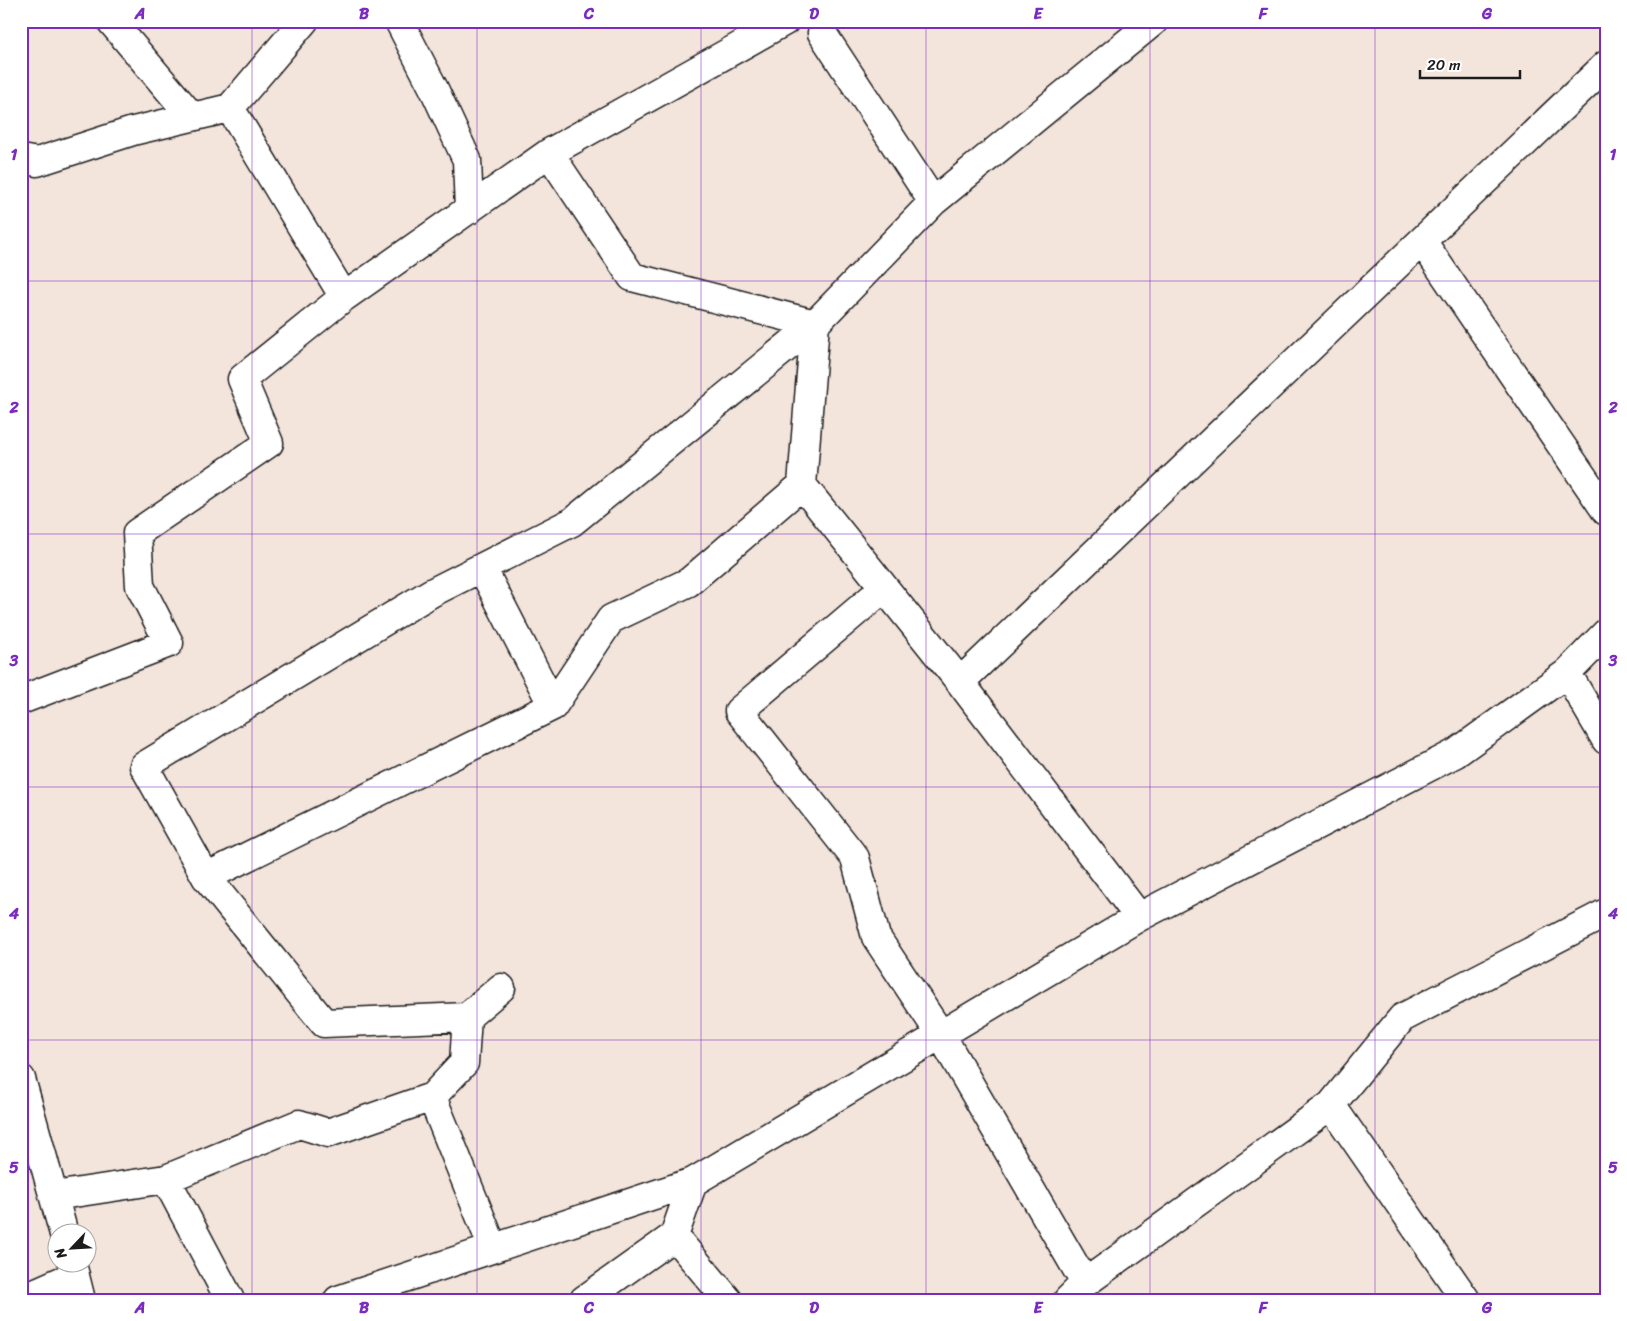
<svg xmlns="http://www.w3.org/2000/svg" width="1627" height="1321" viewBox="0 0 1627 1321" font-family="Sriracha,sans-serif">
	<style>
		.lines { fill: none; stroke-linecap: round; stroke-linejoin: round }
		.minor-casing { stroke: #1c1c1c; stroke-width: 31 }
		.minor { stroke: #fff; stroke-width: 28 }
		.grid { fill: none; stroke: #7b2cbf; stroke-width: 1; stroke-opacity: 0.55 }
		.neatline { fill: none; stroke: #7b2cbf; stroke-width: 2 }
		.grid-label { font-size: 16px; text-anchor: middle; font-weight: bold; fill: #7b2cbf }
	</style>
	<rect width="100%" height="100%" fill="#f3e4dc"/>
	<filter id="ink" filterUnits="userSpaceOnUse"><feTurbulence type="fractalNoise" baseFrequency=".02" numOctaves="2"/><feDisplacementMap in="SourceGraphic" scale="10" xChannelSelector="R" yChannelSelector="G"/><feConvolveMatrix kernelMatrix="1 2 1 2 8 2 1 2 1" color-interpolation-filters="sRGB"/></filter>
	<g filter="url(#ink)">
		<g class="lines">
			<g class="minor-casing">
				<path id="minor" d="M111,21l81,96
					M399,21l35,68 33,71 2,50
					M825,21l-3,12 111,169
					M1606,65l-646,617 179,235 317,-164 111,-80 39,67
					M230,108l114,189 205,-144 236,-132
					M549,153l83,124 183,47
					M21,159l16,3 96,-31 97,-23 74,-87
					M1422,241l184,270
					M482,568l71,138
					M884,588l-145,123 116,147 21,79 65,98 144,248
					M1567,673l39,-40
					M960,682l-158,-197 13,-161 118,-122 221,-181
					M21,700l148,-57 -29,-57 -3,-53 132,-90 -27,-64 102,-82
					M206,877l347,-171 58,-87 78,-37 113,-97
					M467,1017l-143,6 -118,-146 -62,-111 287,-173 141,-71 243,-198
					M21,1079l43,155
					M432,1097l32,-34 3,-46 34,-29
					M1331,1105l135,195
					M166,1179l133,-55 29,9 104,-36 61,151
					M54,1196l112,-17 64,121
					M674,1236l54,64
					M72,1264l9,36
					M21,1299l54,-24
					M338,1300l355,-118 446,-265
					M584,1300l90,-64 19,-54
					M1068,1300l17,-17 246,-178 71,-87 204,-105"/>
			</g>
			<use href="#minor" class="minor"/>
		</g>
	</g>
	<path class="grid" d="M252,21v1279M477,21v1279M701,21v1279M926,21v1279M1150,21v1279M1375,21v1279M21,281h1585M21,534h1585M21,787h1585M21,1040h1585"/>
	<rect width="1627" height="1321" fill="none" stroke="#fff" stroke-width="55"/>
	<g transform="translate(72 1248) rotate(245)"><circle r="24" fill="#ffffff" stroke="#a4a4a4"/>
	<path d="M0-4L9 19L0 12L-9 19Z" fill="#1c1c1c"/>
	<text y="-8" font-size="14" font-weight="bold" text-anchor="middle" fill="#1c1c1c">N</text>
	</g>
	<path d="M1420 70v8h100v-8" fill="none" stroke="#1c1c1c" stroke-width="2.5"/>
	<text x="1427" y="70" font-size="15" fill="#1c1c1c" stroke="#ffffff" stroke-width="4" paint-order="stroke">20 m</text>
	<rect x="28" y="28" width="1572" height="1266" class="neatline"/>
	<g class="grid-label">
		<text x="140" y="19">A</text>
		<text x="364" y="19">B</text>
		<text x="589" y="19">C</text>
		<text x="814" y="19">D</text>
		<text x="1038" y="19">E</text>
		<text x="1263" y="19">F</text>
		<text x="1487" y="19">G</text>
		<text x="14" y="160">1</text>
		<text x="1613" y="160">1</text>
		<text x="14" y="413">2</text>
		<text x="1613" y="413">2</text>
		<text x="14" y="666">3</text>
		<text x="1613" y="666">3</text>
		<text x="14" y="919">4</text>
		<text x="1613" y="919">4</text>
		<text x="14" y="1173">5</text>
		<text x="1613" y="1173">5</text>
		<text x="140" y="1313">A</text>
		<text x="364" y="1313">B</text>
		<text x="589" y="1313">C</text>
		<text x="814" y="1313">D</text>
		<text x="1038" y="1313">E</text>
		<text x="1263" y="1313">F</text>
		<text x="1487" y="1313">G</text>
	</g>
</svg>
